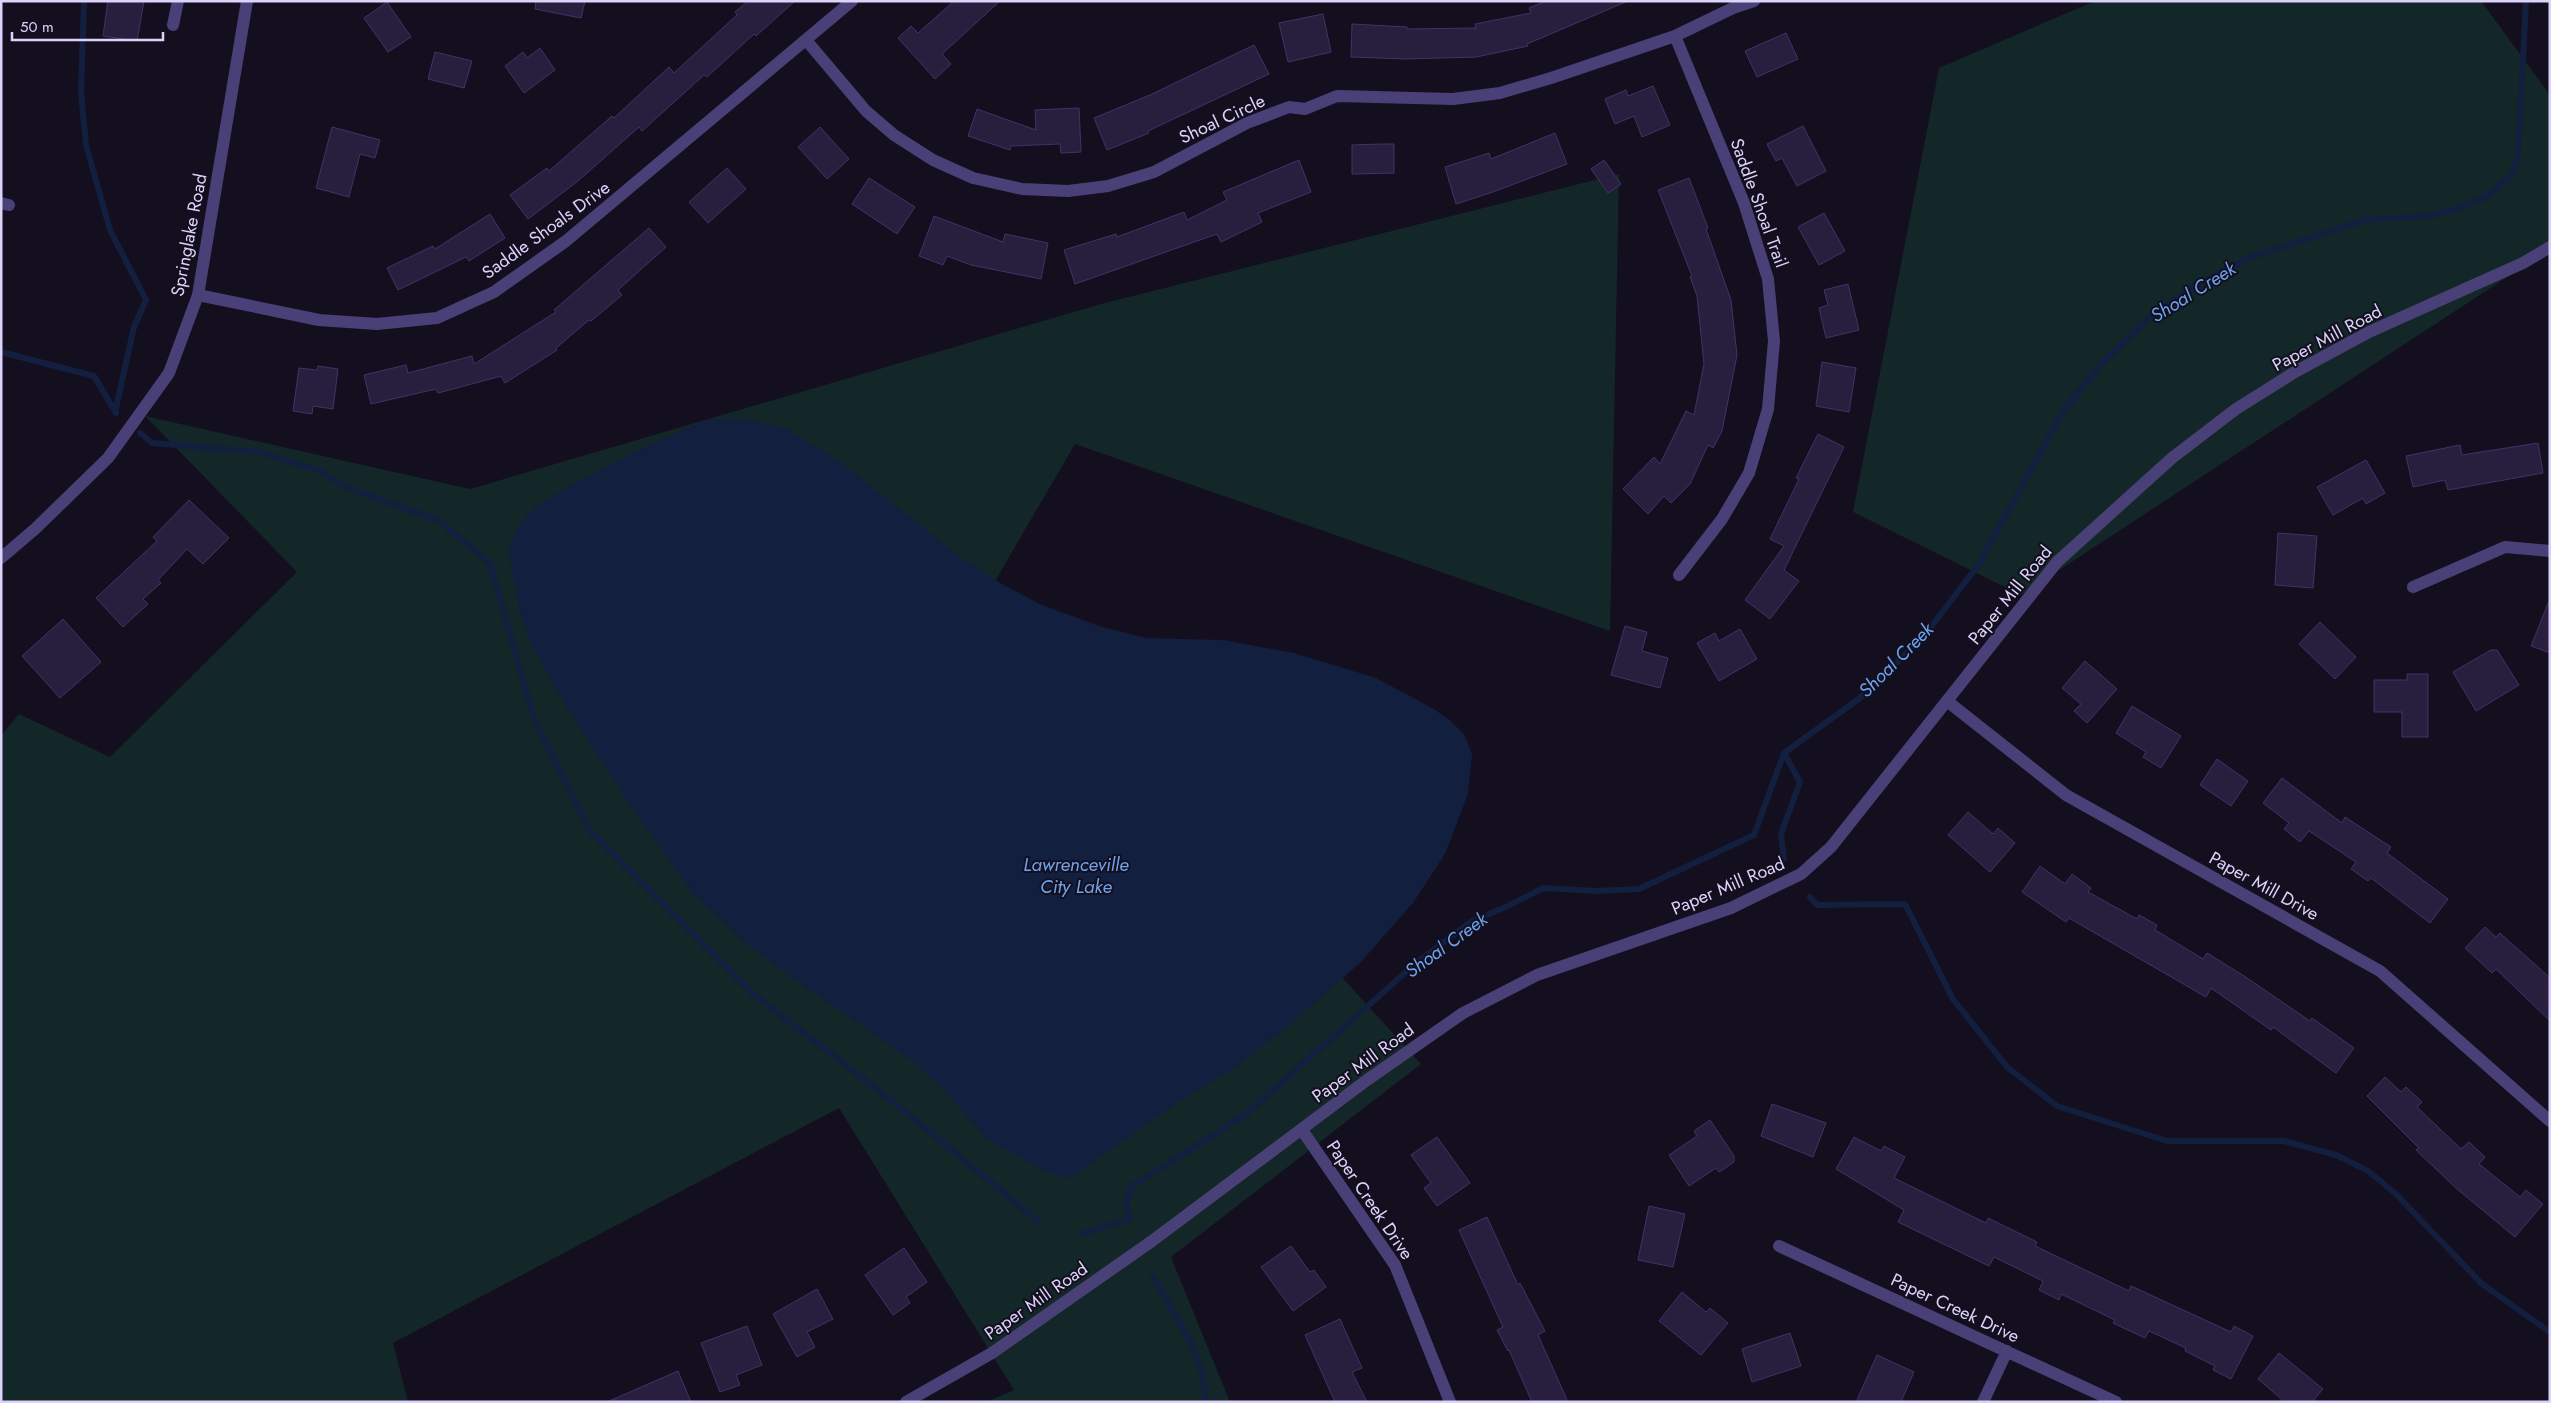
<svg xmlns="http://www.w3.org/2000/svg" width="2551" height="1403" viewBox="0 0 2551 1403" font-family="Jost,sans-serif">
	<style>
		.green { fill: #132628 }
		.water { fill: #131f3f }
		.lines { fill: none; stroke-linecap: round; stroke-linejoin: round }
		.stream { stroke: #131f3f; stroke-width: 6 }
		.building { fill: #281e3e; stroke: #433267 }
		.minor { stroke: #494078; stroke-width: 12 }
		.tertiary { stroke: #494078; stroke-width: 12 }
		.labels { text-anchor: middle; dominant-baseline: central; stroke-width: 4; stroke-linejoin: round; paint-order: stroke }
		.street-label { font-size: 18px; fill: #dcd3fa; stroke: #140f1f }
		.water-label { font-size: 19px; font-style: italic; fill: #6da3ed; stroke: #140f1f }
	</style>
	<rect width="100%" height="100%" fill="#140f1f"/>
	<path class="green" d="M2095,1h386l69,94v154l-529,346 -168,-83 86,-444z
		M1619,174l-9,457 -535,-187 -189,324 454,207 81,89 -250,193 59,145h-244l28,-12 -175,-282 -446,235 15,59h-407v-666l18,-22 91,43 187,-185 -152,-156 325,73 631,-185z"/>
	<path class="water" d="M709,419h36l40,9 51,31 123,97 39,26 44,23 60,22 44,11 77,2 71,13 82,25 58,31 18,13 12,12 8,20 -4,40 -23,60 -32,49 -52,59 -75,66 -51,39 -61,38 -98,69 -10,4 -23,-8 -56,-31 -42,-48 -32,-30 -112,-77 -57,-42 -52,-50 -57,-80 -68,-104 -36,-65 -10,-27 -13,-68 13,-26 17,-17 37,-22 74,-38z"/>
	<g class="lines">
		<path class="stream" d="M84,1l-3,92 5,52 24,85 36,70 -12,27 -19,85
			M1,352l93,24 22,37
			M140,433l12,10 107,9 59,18 30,18 90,32 52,43 44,156 56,112 161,161 145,112 143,118
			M1784,753l16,29 -19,52 3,25
			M1810,897l7,8 88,-1 48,95 54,68 50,39 110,35h117l52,14 32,16 27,22 87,91 68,48
			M1081,1234l49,-15 -4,-16 5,-16 114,-72 170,-151 57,-43 36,-15 35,-18 53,3 43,-2 115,-54 30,-82 76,-55 64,-62 55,-72 85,-154 38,-47 43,-42 50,-35 53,-28 117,-38 63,-4 29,-7 31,-13 24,-21 6,-20 8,-154
			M1153,1277c22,39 53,78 52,125"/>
	</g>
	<path class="building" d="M108,1h36l-7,40 -34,-5z
		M536,1h49l-4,17 -46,-9z
		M748,1h47l-39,35 -2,-2 -47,43 -3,-2 -62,56 -3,-4 -61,54 -50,38 -18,-24 37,-27 2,3 63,-55 2,2 55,-51 5,6 63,-58 -2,-3z
		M954,1h46l-58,53 9,10 -16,15 -37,-41 13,-12 7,7z
		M1546,1h82l-101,43 1,2 -52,11 -71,2 -54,-2 1,-33 55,3v2l69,-1 -1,-4 56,-11 -2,-5z
		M387,2l24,35 -23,15 -24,-34z
		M1323,14l8,38 -43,10 -9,-39z
		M1786,33l12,26 -41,18 -12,-26z
		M1254,45l15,29 -121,57 1,2 -42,17 -13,-32 56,-23z
		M540,48l15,22 -31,23 -19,-27 18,-14 4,6z
		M435,52l37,9 -8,27 -36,-9z
		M1653,86l17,39 -28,12 -8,-21 -19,8 -10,-25 21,-9 2,6z
		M1079,108l2,44 -20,1 -1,-9 -49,2 -1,4 -42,-14 9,-27 59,21 -1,-20z
		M1803,126l23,45 -29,15 -15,-28 -6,3 -9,-17z
		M332,127l48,13 -5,18 -15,-4 -11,43 -33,-9z
		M820,127l29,32 -22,20 -29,-32z
		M1555,133l12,31 -74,28 -37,12 -11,-37 44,-14 2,6z
		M1382,144h12v29l-42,1v-29z
		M1299,160l12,32 -53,21 4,9 -41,20 -4,-8 -142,50 -11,-34 52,-16 1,3 67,-25 3,8 40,-20 -4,-8z
		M1604,160l17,24 -13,9 -17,-24z
		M727,168l19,21 -38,34 -19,-21z
		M869,178l46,29 -18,27 -45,-30z
		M1689,178l19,50 -2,1 25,71 6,55 -15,76 -9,17 -5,-3 -18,39 -19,19 -7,-7 -16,18 -25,-25 31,-32 6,7 26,-53 8,4 10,-51 -7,-68 -7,-19 2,-1 -34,-86z
		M1824,213l21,38 -26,14 -21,-38z
		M490,214l15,24 -36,23 -3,-4 -68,33 -11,-22 46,-22 2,3z
		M934,216l69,26 2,-8 43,9 -7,36 -70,-14 -24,-9 -4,9 -24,-9z
		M649,228l17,19 -48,43 4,5 -31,26 -2,-1 -33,28 1,2 -52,33 -4,-7 -63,17 -2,-4 -65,15 -7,-29 42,-10 2,8 64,-17 2,8 82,-52 -2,-2z
		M1848,284l11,46 -33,8 -7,-30 9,-3 -4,-15z
		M1822,362l34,6 -7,44 -33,-6z
		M318,366l20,3 -5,40 -20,-3 -1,8 -19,-3 6,-43 18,2z
		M1818,434l26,13 -60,123 15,11 -29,38 -25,-19 39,-54 -14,-7 29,-60 -3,-1z
		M2538,443l5,30 -95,17 -3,-10 -32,7 -7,-31 54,-11 2,10z
		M2366,460l19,33 -19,11 -3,-6 -30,17 -16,-28z
		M189,500l40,38 -26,26 -16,-15 -29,31 3,3 -18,16 5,5 -25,23 -27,-29 61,-57 -4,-4z
		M2278,533l39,3 -4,52 -38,-3z
		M2549,601h1v52l-19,-7z
		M63,619l38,43 -41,36 -38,-42z
		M2320,622l36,35 -21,22 -36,-35z
		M1625,626l22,6 -5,19 26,7 -8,30 -49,-13z
		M1740,629l17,30 -38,22 -22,-38 18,-10 4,8z
		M2491,650h6l22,35 -43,26 -23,-39z
		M2085,661l32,28 -30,34 -13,-12 7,-7 -19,-16z
		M2407,674h21v63h-26v-25h-28v-32h33z
		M2132,706l49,30 -20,32 -18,-11 3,-5 -30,-19z
		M2217,759l31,22 -17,25 -31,-21z
		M2282,778l60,45 3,-6 46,30 -4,6 61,46 -18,24 -59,-45 -3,3 -17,-12 5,-7 -47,-31 -9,11 -16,-13 5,-6 -26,-20z
		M1968,812l25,22 5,-6 17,15 -25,29 -42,-37z
		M2040,866l25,18 7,-10 19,14 -3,4 49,27 2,-4 18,10 -2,5 48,29 4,-6 37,23 66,45 2,-3 42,30 -18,25 -63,-46 -2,3 -60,-42 -5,9 -137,-79 -3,4 -44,-30z
		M2485,927l11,10 4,-4 50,45v43l-54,-52 -4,4 -27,-25z
		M2385,1077l16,15 5,-5 16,15 -5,5 44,42 8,-7 16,15 -6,7 41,33 6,-7 17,14 -28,33 -59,-49 -40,-38 3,-2 -52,-52z
		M1772,1104l54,19 -13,34 -52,-21z
		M1710,1120l24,36v6l-15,10 -3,-4 -27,18 -20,-31 28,-19 -3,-5z
		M1437,1137l33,46 -33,23 -13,-18 7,-5 -20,-28z
		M1854,1137l27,14 3,-5 21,11 -11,21 92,45 2,-5 49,24 -2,4 94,45 2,-5 100,46 3,-6 19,10 -22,43 -18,-9 2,-4 -30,-15 1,-3 -37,-17 -4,7 -32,-15 2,-3 -54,-26 -2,6 -20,-10 4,-9 -49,-24 -5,9 -91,-44 6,-12 -68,-41z
		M1649,1206l36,8 -12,53 -35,-7z
		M1487,1217l31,68 2,-2 25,48 -7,4 30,67h-36l-23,-52 -1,1 -11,-21 6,-3 -44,-97z
		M1291,1246l19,26 4,-2 12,17 -33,24 -32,-44z
		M904,1248l23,34 -21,15 4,6 -17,12 -28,-40z
		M817,1289l16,30 -26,13 8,15 -18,10 -24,-43z
		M1682,1292l24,20 4,-4 18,15 -27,32 -42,-34z
		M1340,1319l22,49 -10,4 15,30h-32l-30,-67z
		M747,1326l15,39 -26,10 4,10 -20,7 -19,-49z
		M1790,1333l11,33 -49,16 -10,-33z
		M2279,1353l44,36 -11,13h-27l-27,-23z
		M1877,1355l37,17 -13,30h-45z
		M678,1371l13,31h-84z"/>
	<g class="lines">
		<path class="minor" d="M173,25l5,-24
			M1675,36l69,167 24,76 6,62 -6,68 -19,64 -27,46 -43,56
			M806,40l60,71 28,24 39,25 40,18 49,11 46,2 40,-5 46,-14 93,-49 42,-16 16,2 32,-13 116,3 47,-6 51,-15 124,-42 58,-28 21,-7
			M1,203l8,2
			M198,295l121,25 58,4 60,-6 57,-26 72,-51 286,-240
			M2413,587l92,-40 45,4
			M1947,701l119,94 314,176 170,150
			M1302,1130l93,135 55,137
			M1779,1246l337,156
			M1983,1402l24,-51"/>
		<path class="tertiary" d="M1,558l34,-29 73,-71 61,-85 29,-78 49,-294
			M906,1402l86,-49 160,-112 215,-161 96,-67 74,-38 194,-67 70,-34 30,-27 226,-285 115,-104 64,-49 59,-37 74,-40 154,-69 27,-16"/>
	</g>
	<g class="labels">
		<g class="street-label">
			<text transform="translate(1222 119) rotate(-25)">Shoal Circle</text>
			<text transform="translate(1759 203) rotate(70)">Saddle Shoal Trail</text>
			<text transform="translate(546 230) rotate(-36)">Saddle Shoals Drive</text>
			<text transform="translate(189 235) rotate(-79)">Springlake Road</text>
			<text transform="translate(2327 338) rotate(-28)">Paper Mill Road</text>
			<text transform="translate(2010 595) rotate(-51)">Paper Mill Road</text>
			<text transform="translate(1728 886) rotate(-23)">Paper Mill Road</text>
			<text transform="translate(2264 886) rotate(29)">Paper Mill Drive</text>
			<text transform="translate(1363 1063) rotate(-36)">Paper Mill Road</text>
			<text transform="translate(1370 1200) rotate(56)">Paper Creek Drive</text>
			<text transform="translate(1036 1301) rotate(-35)">Paper Mill Road</text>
			<text transform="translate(1955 1308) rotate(25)">Paper Creek Drive</text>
		</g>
		<g class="water-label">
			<text transform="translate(2193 292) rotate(-32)">Shoal Creek</text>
			<text transform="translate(1896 660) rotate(-45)">Shoal Creek</text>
			<text x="1076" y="864">Lawrenceville<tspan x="1076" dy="22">City Lake</tspan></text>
			<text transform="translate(1446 945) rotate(-36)">Shoal Creek</text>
		</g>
	</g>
	<rect width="2551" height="1403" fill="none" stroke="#dcd3fa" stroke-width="5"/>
	<path d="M12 32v8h151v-8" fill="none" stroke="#dcd3fa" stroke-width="2.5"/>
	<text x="20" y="32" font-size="15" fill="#dcd3fa" stroke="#140f1f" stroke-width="4" paint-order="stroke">50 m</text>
</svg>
